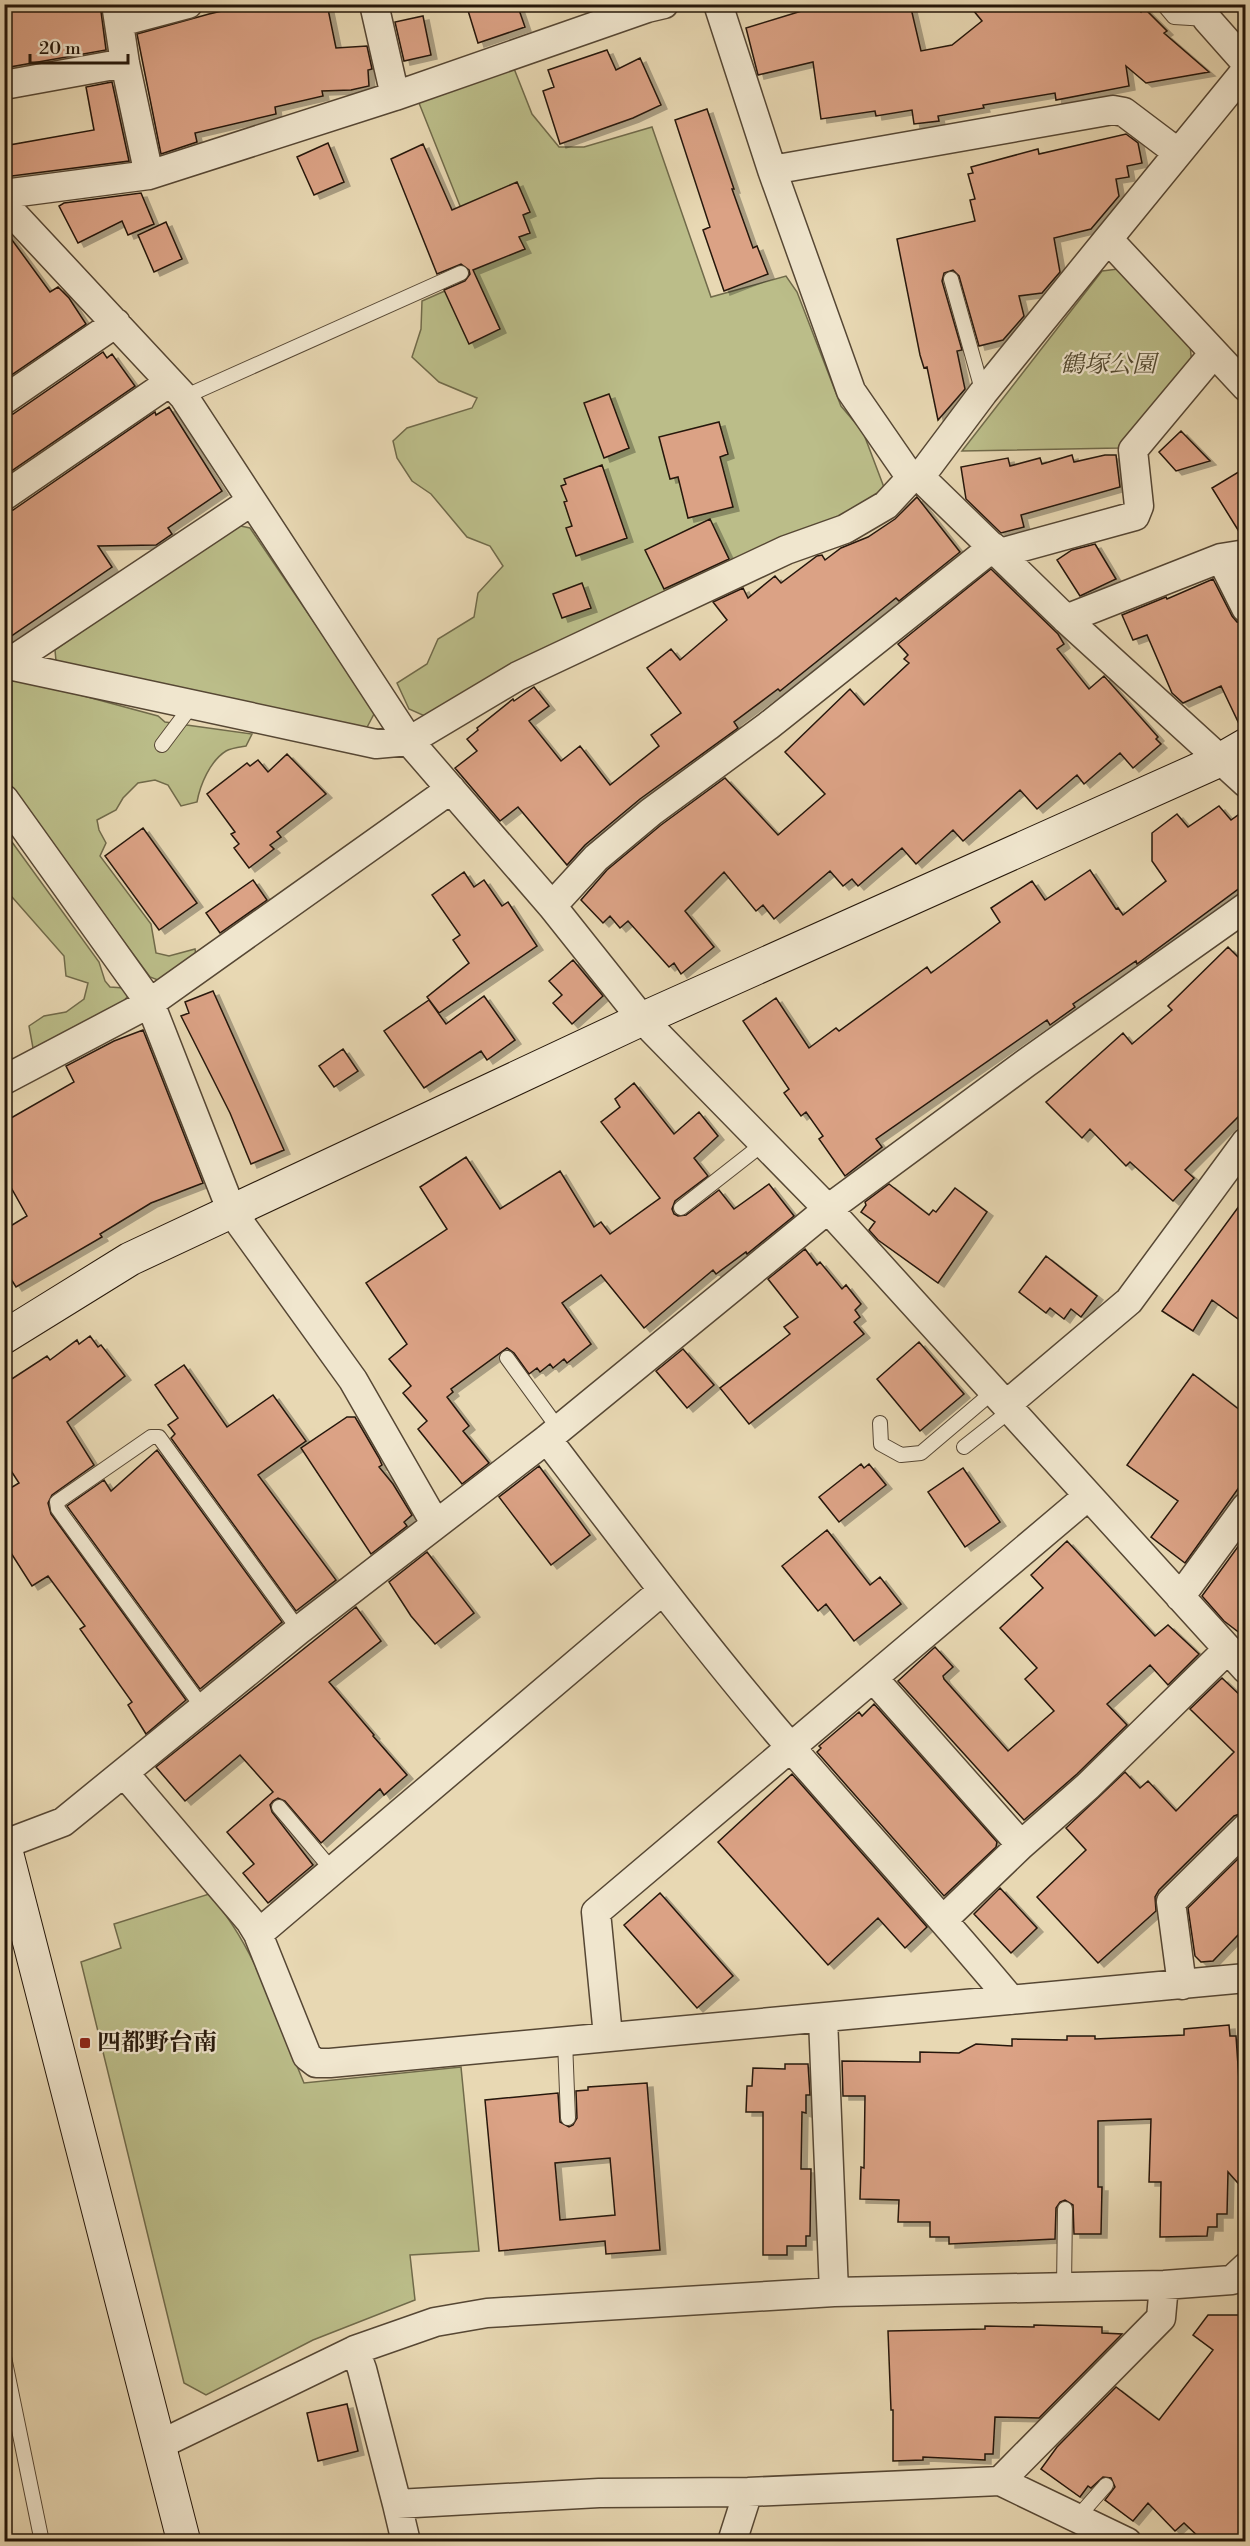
<svg xmlns="http://www.w3.org/2000/svg" width="1250" height="2546" viewBox="0 0 1250 2546" font-family="'Libre Bodoni','Noto Serif JP',serif">
	<style>
		.green { fill: #bbbd89; stroke: #706a4a; stroke-width: 1.5 }
		.building { fill: #dba285; stroke: #25170a; stroke-width: 1.5; fill-rule: evenodd; filter: url(#shadow) }
		.lines { fill: none; stroke-linecap: round; stroke-linejoin: round }
		.lane-casing { stroke: #564734; stroke-width: 16 }
		.street-casing { stroke: #564734; stroke-width: 31 }
		.secondary-casing { stroke: #25170a; stroke-width: 35 }
		.lane { stroke: #f0e6ce; stroke-width: 14 }
		.street { stroke: #f0e6ce; stroke-width: 28 }
		.secondary { stroke: #f0e6ce; stroke-width: 33 }
		.rail-casing { stroke: #25170a; stroke-width: 7 }
		.rail { stroke: #f0e6ce; stroke-width: 4.5; stroke-dasharray: 14; stroke-linecap: butt }
		.poi-dot { fill: #8f2418; stroke: #f0e6ce; stroke-width: 2 }
		.labels { text-anchor: middle; dominant-baseline: central; stroke-width: 4.5; stroke-linejoin: round; paint-order: stroke }
		.park-label { font-size: 24px; font-style: italic; fill: #524930; stroke: #f0e6ce }
		.poi-label { font-size: 24px; font-weight: bold; fill: #25170a; stroke: #f0e6ce; text-anchor: start }
	</style>
	<defs>
		<filter id="shadow"><feDropShadow dx="6" dy="4" stdDeviation="0" flood-color="#0004"/></filter>
	</defs>
	<rect width="100%" height="100%" fill="#e8d8b3"/>
	<filter id="stains"><feTurbulence type="fractalNoise" baseFrequency=".00333" numOctaves="4"/><feColorMatrix values="0 0 0 0 .2 0 0 0 0 .09 0 0 0 0 .02 0 0 0 .5 -.17"/></filter>
	<radialGradient id="worn" r=".72"><stop offset=".6" stop-color="#630" stop-opacity="0"/><stop offset="1" stop-color="#630" stop-opacity=".3"/></radialGradient>
	<path class="green" d="M513,66l19,48 27,33h25l68,-20 59,170 75,-21 11,16 44,114 22,26 22,58 -30,20 -428,207 -18,-8 -12,-26 30,-19 11,-25 36,-22 4,-24 25,-27 -13,-20 -23,-9 -36,-43 -19,-13 -15,-23 -4,-17 14,-13 65,-20 5,-10 -38,-16 -27,-25 9,-28 1,-28 34,-15 16,-13 -3,-12 9,-10 -61,-153z
		M1118,269l72,76 2,20 -73,83 -157,3 140,-180z
		M236,525l14,3 125,184 -11,21 -308,-72 -1,-11z
		M5,679h16l137,37 7,6 87,12 -6,12c-6,1 -15,2 -20,5 -16,10 -26,34 -29,51l-16,4 -13,-21 -13,-5 -17,3 -15,15 -7,12 -19,10 2,10 7,13 -6,13 51,68 5,29 13,3 26,-7 2,13 -29,22 -18,-7 -145,-197z
		M4,831l95,131 6,19 5,6 14,1 4,8 -12,14 -62,31 -21,7 -4,-22 15,-10 22,-4 18,-13 4,-16 -22,-7 -2,-20 -59,-67z
		M209,1894c47,53 68,125 95,189l157,-16 18,184 -69,4 5,45 -102,40 -107,55 -22,-12 -103,-421 40,-14 -7,-24z"/>
	<path class="building" d="M4,4h96l6,46 -102,18z
		M252,4h75l9,44 31,-2 5,23 -4,1 1,16 -18,4 -29,1 1,5 -48,11 1,7 -81,19 2,9 -36,12 -24,-120 72,-20z
		M466,4h51l8,23 -47,16z
		M840,4h70l11,47 31,-6 30,-24 -14,-17h165l8,8 3,-4 23,23 -3,2 45,39 -63,11 -20,-17 3,20 -73,14 -1,-7 -72,12 1,3 -46,8 1,5 -25,3 -2,-14 -36,6 -1,-5 -54,8 -8,-57 -55,13 -12,-47 72,-22 2,4z
		M423,16l8,39 -27,6 -9,-39z
		M607,50l9,20 24,-12 21,47 -28,13 -73,26 -17,-53 11,-4 -6,-17z
		M112,82l17,79 -125,16v-31l90,-16 -8,-43z
		M707,109l27,80h-2l21,59 4,-2 11,28 -44,17 -21,-61 7,-3 -35,-107z
		M1126,134l12,9 4,20 -15,3 2,11 -13,2 3,17 -28,33 -37,9 6,34 -18,21 -23,3 5,20 -21,24 -24,6 -20,-70 -6,-6 -9,3 -2,8 20,69 -5,1 8,38 -27,31 -11,-53 -3,1 -4,-13 -23,-116 78,-18 -5,-21 5,-1 -7,-25 5,-1 -2,-6 67,-18 1,5z
		M328,143l16,39 -30,13 -17,-38z
		M423,144l29,66 65,-28 13,30 -7,3 7,18 -11,4 6,12 -52,21 27,59 -31,15 -25,-54 21,-9 5,-7 -1,-4 -8,-6 -24,10 -46,-115z
		M141,193l13,31 -26,11 -6,-14 -44,22 -19,-37 5,-3z
		M166,222l16,37 -28,13 -16,-37z
		M4,229l46,63 8,-5 11,11 17,26 -82,56z
		M103,352l4,6 5,-4 23,32 -131,90v-60l9,-2z
		M609,394l20,54 -25,10 -20,-55z
		M169,407l53,84 -54,37 4,6 -16,11 -58,1 14,21 -108,74v-129l9,-2 142,-98 1,3z
		M719,422l9,32 -8,3 13,50 -45,11 -10,-41 -8,2 -11,-42z
		M1181,431l29,30 -34,10 -17,-19z
		M1072,455l2,7 31,-7h11l4,32 -99,28 3,12 -23,6 -35,-34 -5,-32 47,-9 2,8 30,-8 2,6z
		M602,465l25,73 -51,18 -10,-28 6,-2 -8,-24 3,-1 -6,-15 5,-2 -2,-5z
		M1245,468v70h-2l-31,-50z
		M917,497l43,55 -61,49 -3,-3 -116,93 -2,-2 -44,33 4,6 -98,71 -55,46 -18,20 -49,-58 -18,14 -45,-53 22,-17 -10,-12 11,-9 -1,-2 36,-29 1,2 20,-14 15,19 -20,15 32,40 19,-15 30,39 49,-39 -8,-11 30,-22 -34,-45 24,-19 9,11 47,-40 -14,-18 30,-14 5,10 27,-22 6,7 36,-27 5,-1 3,5 16,-12 27,-11 27,-18z
		M710,519l19,40 -65,30 -19,-39z
		M1095,544l21,35 -36,17 -23,-36 15,-10z
		M991,569l67,65 6,10 -7,5 32,40 15,-13 54,61 -2,2 5,5 -28,24 -13,-15 -36,31 -7,-9 -40,34 -17,-19 -57,51 -10,-11 -37,34 -14,-16 -44,38 -6,-7 -9,7 -13,-15 -56,48 -11,-14 -7,6 -32,-39 -39,39 29,36 -33,27 -7,-11 -5,4 -41,-46 -8,7 -10,-12 -7,7 -22,-23 26,-30 54,-45 64,-47 53,57 47,-41 -40,-42 65,-63 14,16 45,-42 -5,-4 4,-4 -10,-11z
		M1213,579l19,37 5,6 8,2v102l-4,2 -20,-42 -38,17 -11,-10 -25,-58 -14,5 -11,-25 44,-18 1,2z
		M582,583l9,25 -29,10 -9,-24z
		M287,754l39,40 -49,38 4,5 -11,8 4,4 -25,19 -15,-20 5,-4 -8,-10 4,-2 -28,-38 40,-31 3,3 8,-6 10,12z
		M1219,806l12,14 14,-10v74l-108,80 -1,-3 -63,43 2,3 -25,18 -3,-5 -171,119 6,8 -37,29 -26,-37 4,-3 -17,-24 -5,4 -17,-23 5,-4 -46,-68 33,-23 33,50 27,-20 3,3 88,-64 4,6 69,-51 -9,-14 41,-27 13,19 45,-30 26,39 2,-1 5,7 43,-34 -14,-20v-28l25,-19 11,13z
		M143,828l54,75 -38,27 -54,-74z
		M464,872l10,15 10,-7 18,26 6,-4 29,44 -98,67 -12,-16 42,-34 -16,-23 7,-5 -28,-40z
		M253,880l14,20 -47,33 -14,-20z
		M1228,947l17,17v146l-60,60 9,8 -21,23 -43,-39 -4,4 -36,-37 -8,9 -36,-36 77,-69 9,11 40,-34 -4,-4z
		M573,960l30,36 -31,28 -19,-21 9,-8 -13,-14z
		M213,991l71,159 -33,14 -21,-51 -49,-97 8,-3 -4,-11z
		M484,996l31,44 -28,20 -6,-9 -57,37 -40,-57 45,-31 17,24z
		M143,1030l60,153 -52,20 -51,31 2,3 -86,50 -12,-19v-38l23,-14 -23,-41v-53l70,-40 -8,-16 48,-25z
		M343,1049l15,22 -24,16 -15,-21z
		M634,1083l40,51 25,-22 19,24 -24,22 14,18 -33,25 -3,8 2,5 4,2 8,-1 33,-25 15,19 35,-25 25,32 -47,38 -1,-2 -30,22 -3,-4 -69,58 -43,-53 -39,28 29,41 -24,19 -3,-4 -11,9 -3,-4 -10,8 -3,-4 -8,6 -15,-21 -7,-5 -56,41 2,3 -6,5 22,29 -6,5 26,32 -27,21 -44,-55 9,-8 -24,-28 8,-7 -22,-27 18,-15 -41,-61 81,-54 -27,-42 46,-30 34,52 60,-38 34,56 7,-5 9,12 50,-36 -59,-76 19,-15 -5,-8z
		M889,1184l40,31 4,-5 3,2 19,-24 32,24 -49,71 -60,-43 -9,-10 6,-8 -14,-10 5,-7 -1,-3z
		M1245,1198v126l-33,-24 -19,31 -31,-20z
		M805,1249l12,16 3,-3 22,27 4,-4 15,19 -6,6 5,7 -6,5 10,12 -115,90 -29,-36 70,-54 -6,-7 14,-10 -30,-38z
		M1046,1256l51,40 -16,21 -10,-8 -7,10 -14,-11 -4,5 -27,-21z
		M90,1336l8,11 3,-2 24,31 -58,46 27,43 -42,30 -4,8 3,11 135,186 -40,34 -18,-29 4,-3 -52,-73 5,-3 -37,-50 -16,10 -28,-44v-50l15,-9 -15,-23v-76l43,-28 3,4 27,-20 2,4z
		M919,1342l45,52 -44,37 -43,-52z
		M683,1349l31,36 -27,23 -31,-37z
		M184,1365l43,62 46,-32 33,46 -48,34 78,105 -40,31 -125,-173 4,-4 -7,-9 10,-7 -23,-33z
		M1193,1374l52,40v65l-60,84 -34,-26 27,-36 -51,-36z
		M347,1417h8l24,41 3,7 -3,2 14,17 19,31 -8,7 3,4 -36,28 -70,-106z
		M157,1450l125,172 -82,67 -133,-183 37,-26 7,11z
		M861,1464l3,4 5,-4 17,21 -47,37 -20,-25z
		M539,1466l51,69 -39,30 -52,-68z
		M963,1468l37,54 -35,25 -37,-55z
		M827,1530l43,55 10,-8 21,27 -47,37 -28,-37 -8,7 -36,-45z
		M1245,1537v100l-21,-16 -22,-25z
		M1067,1541l88,95 13,-11 31,29 -31,31 -18,-20 -43,39 20,21 -50,49 -53,46 -126,-139 37,-34 18,20 -10,9 1,3 64,72 46,-40 -29,-32 12,-11 -37,-40 43,-40 -12,-13z
		M427,1552l47,61 -39,31 -24,-28 -22,-34z
		M356,1607l25,34 -52,41 45,53 -1,1 34,39 -23,20 -4,-6 -59,54 -36,-42 -7,-3 -5,3 -3,4 2,7 41,53 -45,38 -25,-30 11,-9 -27,-32 46,-40 -33,-37 -55,46 -29,-34z
		M1222,1678l23,22v112l-11,4 -75,74 -4,7 1,14 -58,52 -61,-66 49,-47 -20,-22 59,-56 15,16 8,-7 28,30 58,-59 -44,-43z
		M874,1704l123,138 -1,5 -52,49 -127,-144 4,-4 -2,-2 40,-34 3,4z
		M792,1774l135,153 -22,21 -27,-30 -50,47 -110,-123z
		M1245,1852v83h-7l-25,26 -12,1 -6,-6 -7,-48z
		M1000,1888l37,40 -26,25 -37,-39z
		M660,1893l73,83 -36,32 -73,-83z
		M1229,2025l1,11h6l4,59 5,-5v101l-17,-19 -1,42h-10v13h-9l-1,9 -47,1 1,-55h-12l2,-63 -53,2v66h4l-1,47h-27l-1,-29 -8,-5 -5,2 -4,6 -1,31 -106,5v-7h-19v-15h-32l1,-22 -39,-1 1,-32 3,1 1,-72h-22l-1,-35 78,1v-10l39,1 17,-9 36,2v-7l55,1v-4h28v3l89,-4v-6z
		M785,2064h23l2,31h-4v18l-4,-1 -1,57h10l-1,67h-4v10h-19v9h-24v-143h-17l1,-26h5l1,-18 32,1z
		M647,2083l13,167 -54,4 -1,-13 -106,10 -14,-151 73,-7 2,29 9,5 4,-2 4,-7 -1,-27 12,-1v-3zM610,2158l5,57 -55,5 -5,-57z
		M1208,2315h37v226h-42l-19,-18 -9,8 -27,-28 -15,18 -28,-21 10,-13 -4,-9 -8,-1 -12,11 -3,-2 -8,11 -39,-28 16,-22 59,-60 43,33 54,-70 -20,-15z
		M1034,2325l68,2v6l20,1 -83,84 -44,-1 -2,37h-8v6l-62,-3v3l-30,1v-51h-2l-3,-79 97,-2v-3l49,1z
		M347,2404l11,47 -40,10 -11,-48z"/>
	<g class="lines">
		<g class="lane-casing">
			<path id="lane" d="M1163,4l11,13 33,2
				M1193,4l14,15
				M951,279l32,114
				M184,397l277,-124
				M162,745l30,-40
				M681,1208l83,-65
				M507,1358l51,70
				M880,1423l1,21 20,11 20,-2 73,-62
				M964,1447l47,-37
				M203,1708l-145,-199 -1,-7 94,-65h8l140,193
				M279,1807l54,64
				M565,2041l3,77
				M1064,2287l1,-78
				M4,2357l38,185
				M1076,2519l30,-34"/>
		</g>
		<g class="street-casing">
			<path id="street" d="M116,4l9,59 24,112
				M374,4l21,92
				M718,4l54,166 79,221 60,87
				M1207,19l39,44
				M120,22l68,-18
				M1246,70l-138,169 138,148
				M4,85l121,-22
				M772,170l341,-60 11,2 53,40
				M4,194l145,-19 246,-79 252,-88 17,-4
				M4,204l180,193 225,344 143,165 90,113 186,190 418,460
				M4,400l112,-77
				M920,477l146,142 180,164
				M4,496l166,-114
				M1000,553l135,-37 4,-10 -6,-56 81,-97
				M1221,558l25,50
				M1066,619l155,-61 25,-4
				M4,664l372,80 33,-3 109,-65 268,-126 59,-21 41,-24 25,-27 9,-1 63,-84 125,-154
				M4,666l248,-165
				M4,799l146,204 82,209 121,168 82,143
				M552,906l44,-48 55,-46 117,-86 225,-179
				M4,1080l146,-77 301,-214
				M1006,1405l123,-104 117,-159
				M547,1439c80,105 159,210 245,310 73,84 148,166 219,251
				M662,1591l-404,343 49,122 9,7h14l916,-85
				M1180,1597l66,-90
				M873,1678l148,167
				M124,1773l126,148 8,13
				M5,1844l58,-22 236,-192 248,-191 281,-230 198,-146 220,-156
				M944,1919l77,-74 67,-59 139,-136
				M1182,1985l-11,-83 75,-74
				M823,2018l11,274
				M608,2036l-12,-124 492,-416
				M355,2350l7,19 35,135 202,-11 149,-1 252,-11 127,61
				M159,2445l196,-95 80,-28 52,-9 347,-21 330,-7 68,-5 14,-13
				M1000,2481l161,-163 3,-33
				M397,2504l9,38
				M732,2542l16,-50"/>
		</g>
		<g class="secondary-casing">
			<path id="secondary" d="M4,1337l126,-78 512,-240 578,-259 26,-15
				M4,1843l180,699"/>
		</g>
		<use href="#lane" class="lane"/>
		<use href="#street" class="street"/>
		<use href="#secondary" class="secondary"/>
		<g class="rail-casing">
			<path id="rail" d="M1239,4l7,8"/>
		</g>
		<use href="#rail" class="rail"/>
	</g>
	<rect class="poi-dot" x="79" y="2037" width="12" height="12" rx="3"/>
	<g class="labels">
		<g class="park-label">
			<text x="1108" y="365">鶴塚公園</text>
		</g>
		<g class="poi-label">
			<text x="97" y="2043">四都野台南</text>
		</g>
	</g>
	<rect width="1250" height="2546" fill="none" stroke="#e8d8b3" stroke-width="24"/>
	<rect x="6" y="6" width="1238" height="2534" fill="none" stroke="#25170a" stroke-width="3"/>
	<rect x="12" y="12" width="1226" height="2522" fill="none" stroke="#25170a" stroke-width="1.5"/>
	<path d="M30 54v9h98v-9" fill="none" stroke="#25170a" stroke-width="3"/>
	<text x="39" y="54" font-size="18" fill="#25170a" stroke="#f0e6ce" stroke-width="4.5" paint-order="stroke">20 m</text>
	<rect width="100%" height="100%" filter="url(#stains)"/>
	<rect width="100%" height="100%" fill="url(#worn)"/>
</svg>
